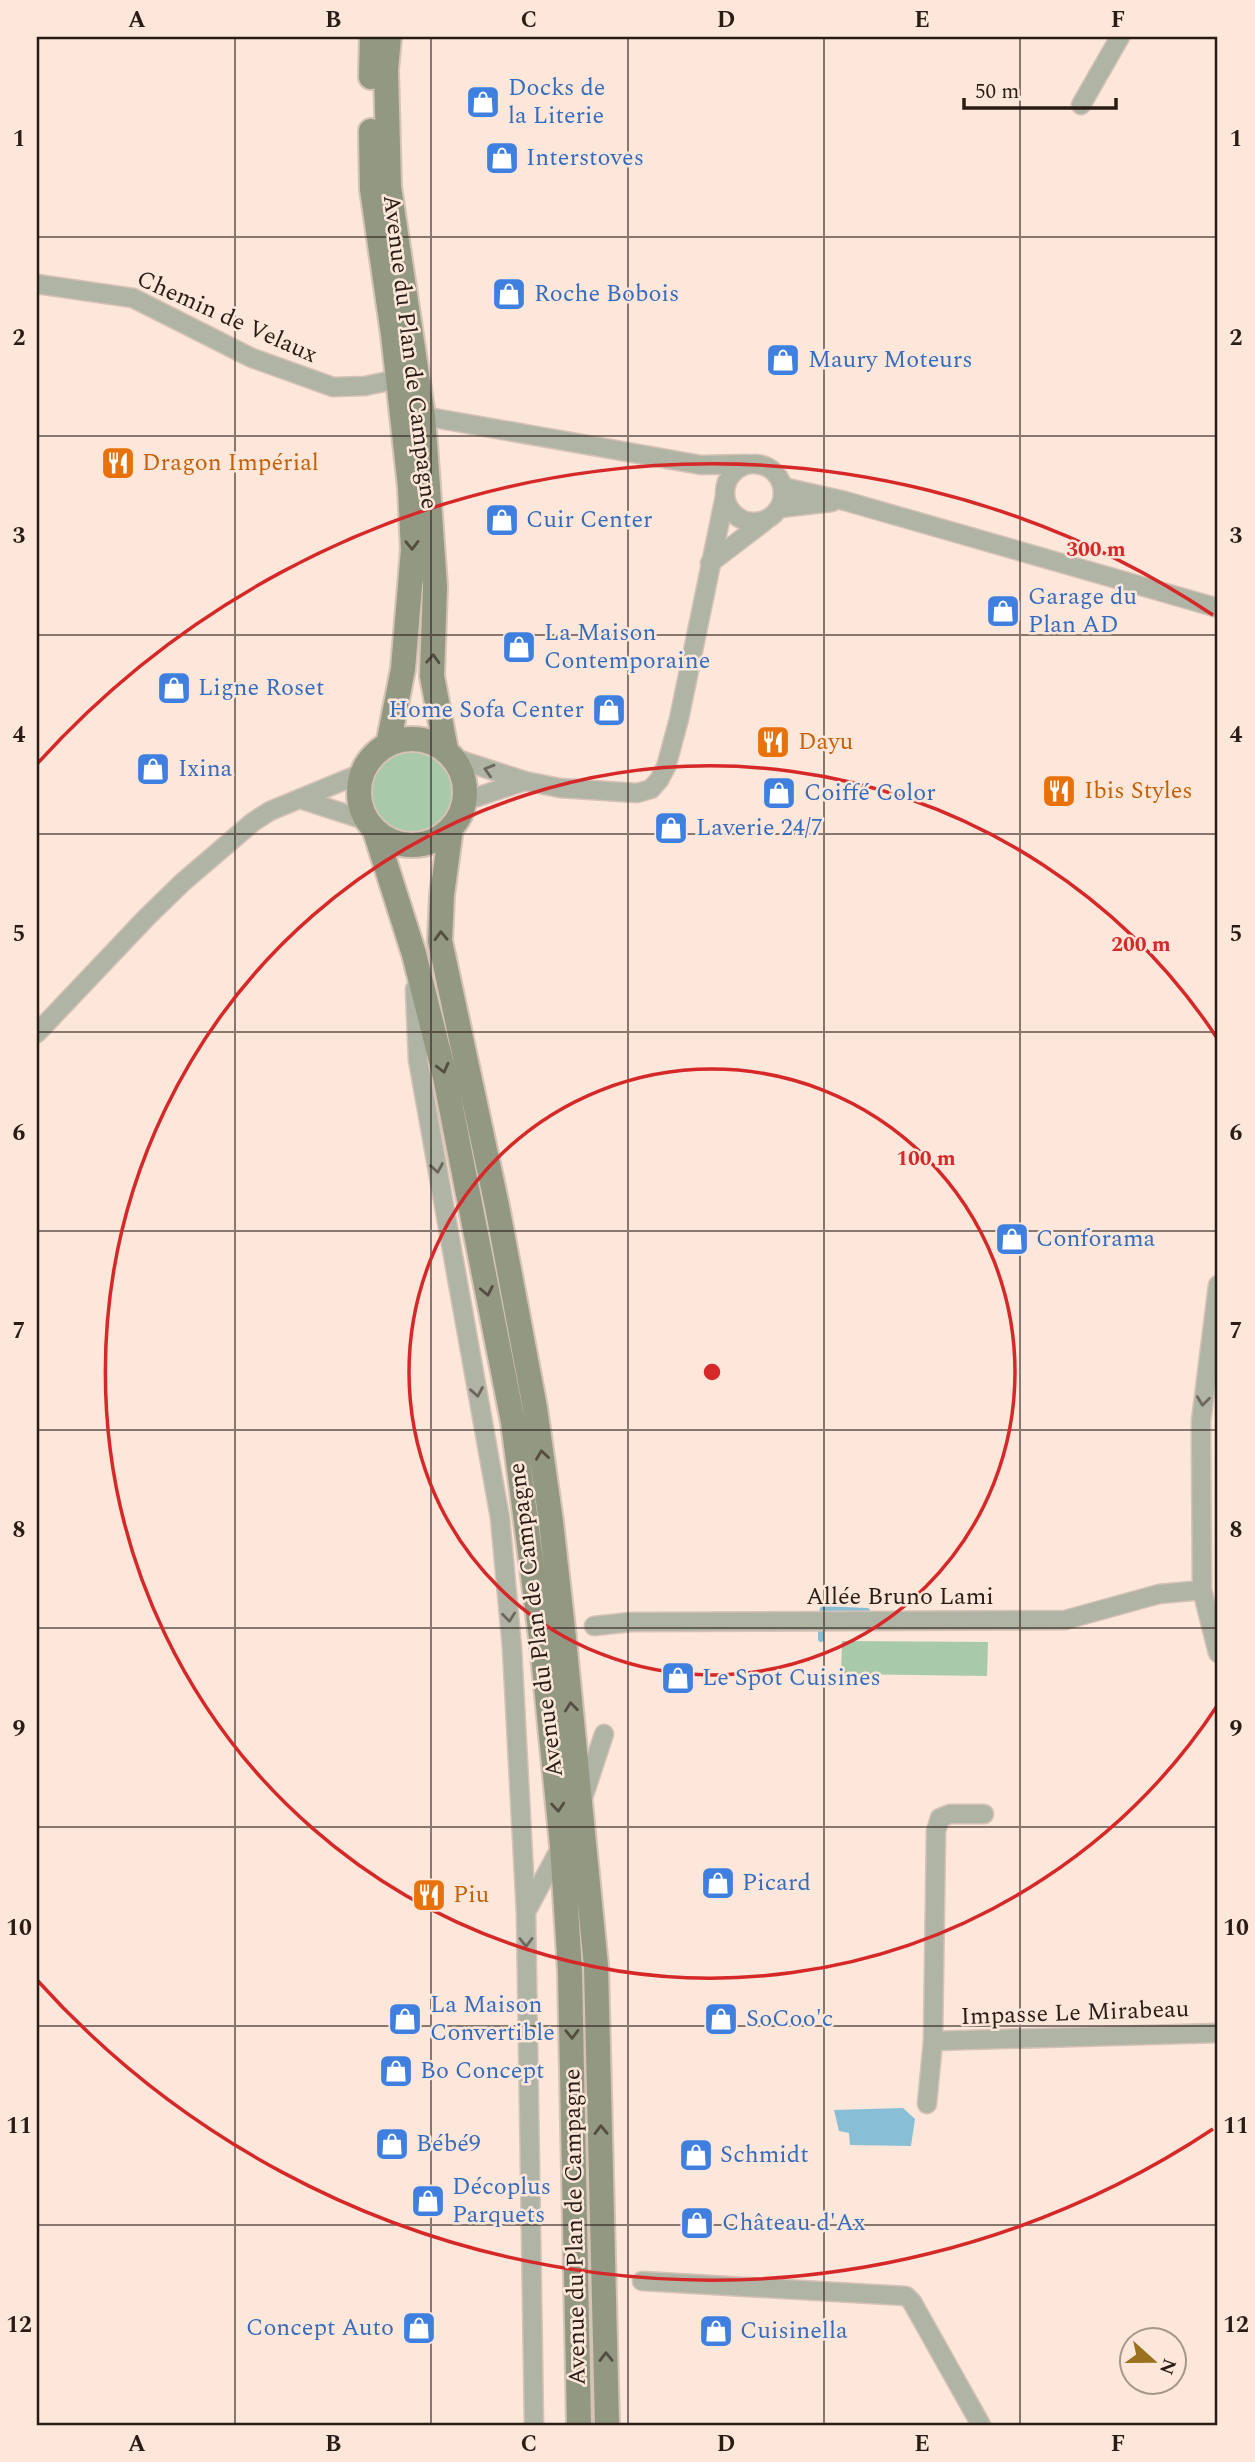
<svg xmlns="http://www.w3.org/2000/svg" width="1255" height="2462" viewBox="0 0 1255 2462" font-family="Spectral,serif">
	<style>
		.green { fill: #a8c9aa }
		.water { fill: #88bfd6 }
		.lines { fill: none; stroke-linecap: round; stroke-linejoin: round }
		.stream { stroke: #88bfd6; stroke-width: 6 }
		.street-casing { stroke: #d6c2b7; stroke-width: 21 }
		.secondary-casing { stroke: #d6c2b7; stroke-width: 28 }
		.street { stroke: #b0b4a5; stroke-width: 18 }
		.secondary { stroke: #939882; stroke-width: 24 }
		.oneway { stroke: #534e41 }
		.oneway2 { stroke: #6c685d }
		.grid { fill: none; stroke: #281c15; stroke-width: 2; stroke-opacity: 0.55 }
		.ring { fill: none; stroke: #d62828; stroke-width: 3.5 }
		.labels { text-anchor: middle; dominant-baseline: central; stroke-width: 5; stroke-linejoin: round; paint-order: stroke }
		.shop-label { font-size: 24px; fill: #366cbe; stroke: #fce7da; text-anchor: start }
		.street-label { font-size: 24px; fill: #281c15; stroke: #fce7da }
		.food-label { font-size: 24px; fill: #c56008; stroke: #fce7da; text-anchor: start }
		.centre { fill: #d62828; stroke: #fce7da; stroke-width: 3.5 }
		.ring-label { font-size: 21px; text-anchor: middle; font-weight: bold; fill: #d62828; stroke: #fce7da; stroke-width: 5; stroke-linejoin: round; paint-order: stroke }
		.neatline { fill: none; stroke: #281c15; stroke-width: 2.5 }
		.grid-label { font-size: 23px; text-anchor: middle; font-weight: bold; fill: #281c15 }
	</style>
	<rect width="100%" height="100%" fill="#fce7da"/>
	<path class="green" d="M368 794a43 43 0 1 1 86 0a43 43 0 1 1-86 0Z
		M842,1641l146,1 -1,34 -146,-2z"/>
	<path class="water" d="M903,2108l12,11 -4,27 -61,-1 -1,-12 -10,-2 -5,-21z"/>
	<g class="lines">
		<path class="stream" d="M821,1615l2,-6 44,2
			M821,1639v-8"/>
		<g class="street-casing">
			<path id="street" d="M1081,105l39,-68
				M37,284l96,14 119,60 81,29 32,-1 33,-7
				M423,416l278,49 46,-1
				M725 493a29 29 0 1 1 58 0a29 29 0 1 1-58 0Z
				M783,487l62,14 373,107
				M780,508l52,-6
				M710,563l55,-42
				M454,758l71,23 35,7 77,5 14,-4 8,-9 7,-13 13,-48 46,-223
				M300,799l68,22
				M465,801l60,-20
				M415,989l3,71 82,458 12,130 14,265 8,512
				M37,1033l110,-116 36,-35 70,-60 17,-11 92,-38
				M1218,1285l-17,136v19l1,150 16,63
				M594,1626l37,-4 434,-2 94,-26 43,-4
				M583,1798l21,-64
				M527,1910l35,-65
				M933,2041l285,-8
				M927,2104l6,-63 3,-210 4,-13 10,-4h34
				M642,2281l264,15 6,6 69,123"/>
		</g>
		<g class="secondary-casing">
			<path id="secondary" d="M389,37l-3,33 3,117 34,229 12,170 -3,90 14,74
				M371,77l1,-40
				M371,131l1,58 21,145 17,153 3,63 -10,119 -15,76
				M359 792a53 53 0 1 1 106 0a53 53 0 1 1-106 0Z
				M451,828l-9,67 -2,46 57,265 38,202 16,114 12,107 33,337 11,459
				M375,831l39,123 31,123 68,345 29,223 20,200 8,126 9,454"/>
		</g>
		<use href="#street" class="street"/>
		<use href="#secondary" class="secondary"/>
	</g>
	<defs><path id="oneway-chevron" d="M-2-3.5L2.5 0L-2 3.5" fill="none" stroke-width="1.6" stroke-linecap="round" stroke-linejoin="round" transform="scale(1.75)"/></defs>
	<g class="oneway">
		<use href="#oneway-chevron" transform="translate(412 545) rotate(89)"/>
		<use href="#oneway-chevron" transform="translate(433 659) rotate(-87)"/>
		<use href="#oneway-chevron" transform="translate(441 936) rotate(-92)"/>
		<use href="#oneway-chevron" transform="translate(443 1068) rotate(76)"/>
		<use href="#oneway-chevron" transform="translate(487 1291) rotate(79)"/>
		<use href="#oneway-chevron" transform="translate(542 1455) rotate(-98)"/>
		<use href="#oneway-chevron" transform="translate(571 1707) rotate(-96)"/>
		<use href="#oneway-chevron" transform="translate(558 1807) rotate(85)"/>
		<use href="#oneway-chevron" transform="translate(572 2034) rotate(89)"/>
		<use href="#oneway-chevron" transform="translate(601 2130) rotate(-91)"/>
		<use href="#oneway-chevron" transform="translate(606 2357) rotate(-91)"/>
	</g>
	<g class="oneway2">
		<use href="#oneway-chevron" transform="translate(489 770) rotate(-163)"/>
		<use href="#oneway-chevron" transform="translate(437 1168) rotate(80)"/>
		<use href="#oneway-chevron" transform="translate(477 1392) rotate(80)"/>
		<use href="#oneway-chevron" transform="translate(1203 1401) rotate(97)"/>
		<use href="#oneway-chevron" transform="translate(509 1617) rotate(84)"/>
		<use href="#oneway-chevron" transform="translate(526 1942) rotate(90)"/>
	</g>
	<path class="grid" d="M235,37v2388M431,37v2388M628,37v2388M824,37v2388M1020,37v2388M37,237h1181M37,436h1181M37,635h1181M37,834h1181M37,1032h1181M37,1231h1181M37,1430h1181M37,1628h1181M37,1827h1181M37,2026h1181M37,2225h1181"/>
	<g class="ring">
		<circle cx="712" cy="1372" r="303"/>
		<path d="M1217 1706A606 606 0 1 1 1217 1038"/>
		<path d="M1213 2129A908 908 0 0 1 37 1980M37 764A908 908 0 0 1 1213 615"/>
	</g>
	<defs>
		<g id="shop-square" transform="scale(1.75)"><rect x="-9" y="-9" width="18" height="18" rx="4" fill="#3f7fe0" stroke="#fce7da"/><path d="M-5-2.5h2.3a2.7 3.5 0 0 1 5.4 0H5L5.5 6h-11ZM-1.5-2.5h3a1.5 2.3 0 0 0-3 0Z" fill="#fff"/></g>
		<g id="restaurant-square" transform="scale(1.75)"><rect x="-9" y="-9" width="18" height="18" rx="4" fill="#e8710a" stroke="#fce7da"/><path d="M-5-6h1v4h1v-4h1v4h1v-4h1v5L-1.5 .5V6h-2V.5L-5-1ZM5-6V6H3V1.5H1.5Q1.5-4 5-6Z" fill="#fff"/></g>
	</defs>
	<g fill-rule="evenodd">
		<use href="#shop-square" x="483" y="102"/>
		<use href="#shop-square" x="502" y="158"/>
		<use href="#shop-square" x="509" y="294"/>
		<use href="#shop-square" x="783" y="360"/>
		<use href="#restaurant-square" x="118" y="463"/>
		<use href="#shop-square" x="502" y="520"/>
		<use href="#shop-square" x="1003" y="611"/>
		<use href="#shop-square" x="519" y="647"/>
		<use href="#shop-square" x="174" y="688"/>
		<use href="#shop-square" x="609" y="710"/>
		<use href="#restaurant-square" x="773" y="742"/>
		<use href="#shop-square" x="153" y="769"/>
		<use href="#restaurant-square" x="1059" y="791"/>
		<use href="#shop-square" x="779" y="793"/>
		<use href="#shop-square" x="671" y="828"/>
		<use href="#shop-square" x="1012" y="1239"/>
		<use href="#shop-square" x="678" y="1678"/>
		<use href="#shop-square" x="718" y="1883"/>
		<use href="#restaurant-square" x="429" y="1895"/>
		<use href="#shop-square" x="405" y="2019"/>
		<use href="#shop-square" x="721" y="2019"/>
		<use href="#shop-square" x="396" y="2071"/>
		<use href="#shop-square" x="392" y="2144"/>
		<use href="#shop-square" x="696" y="2155"/>
		<use href="#shop-square" x="428" y="2201"/>
		<use href="#shop-square" x="697" y="2223"/>
		<use href="#shop-square" x="419" y="2328"/>
		<use href="#shop-square" x="716" y="2331"/>
	</g>
	<g class="labels">
		<g class="shop-label">
			<text x="508" y="88">Docks de<tspan x="508" dy="28">la Literie</tspan></text>
			<text x="526" y="158">Interstoves</text>
			<text x="534" y="294">Roche Bobois</text>
			<text x="808" y="360">Maury Moteurs</text>
			<text x="526" y="520">Cuir Center</text>
			<text x="1028" y="597">Garage du<tspan x="1028" dy="28">Plan AD</tspan></text>
			<text x="544" y="633">La Maison<tspan x="544" dy="28">Contemporaine</tspan></text>
			<text x="198" y="688">Ligne Roset</text>
			<text x="584" y="710" text-anchor="end">Home Sofa Center</text>
			<text x="178" y="769">Ixina</text>
			<text x="804" y="793">Coiffé Color</text>
			<text x="696" y="828">Laverie 24/7</text>
			<text x="1036" y="1239">Conforama</text>
			<text x="702" y="1678">Le Spot Cuisines</text>
			<text x="742" y="1883">Picard</text>
			<text x="430" y="2005">La Maison<tspan x="430" dy="28">Convertible</tspan></text>
			<text x="746" y="2019">SoCoo'c</text>
			<text x="420" y="2071">Bo Concept</text>
			<text x="416" y="2144">Bébé9</text>
			<text x="720" y="2155">Schmidt</text>
			<text x="452" y="2187">Décoplus<tspan x="452" dy="28">Parquets</tspan></text>
			<text x="722" y="2223">Château d'Ax</text>
			<text x="394" y="2328" text-anchor="end">Concept Auto</text>
			<text x="740" y="2331">Cuisinella</text>
		</g>
		<g class="street-label">
			<text transform="translate(227 317) rotate(24)">Chemin de Velaux</text>
			<text transform="translate(410 352) rotate(83)">Avenue du Plan de Campagne</text>
			<text x="900" y="1597">Allée Bruno Lami</text>
			<text transform="translate(536 1620) rotate(-97)">Avenue du Plan de Campagne</text>
			<text transform="translate(1075 2013) rotate(-2)">Impasse Le Mirabeau</text>
			<text transform="translate(575 2227) rotate(-91)">Avenue du Plan de Campagne</text>
		</g>
		<g class="food-label">
			<text x="142" y="463">Dragon Impérial</text>
			<text x="798" y="742">Dayu</text>
			<text x="1084" y="791">Ibis Styles</text>
			<text x="453" y="1895">Piu</text>
		</g>
	</g>
	<circle cx="712" cy="1372" r="10" class="centre"/>
	<g class="ring-label">
		<text x="1096" y="556">300 m</text>
		<text x="1141" y="951">200 m</text>
		<text x="926" y="1165">100 m</text>
	</g>
	<rect width="1255" height="2462" fill="none" stroke="#fce7da" stroke-width="77"/>
	<g transform="translate(1153 2361) rotate(111)"><circle r="33" fill="#fce7da" stroke="#a7968b" stroke-width="2"/>
	<path d="M0-5L12 26L0 18L-12 26Z" fill="#9a711e"/>
	<text y="-10" font-size="19" font-weight="bold" text-anchor="middle" fill="#281c15">N</text>
	</g>
	<path d="M964 98v10h152v-10" fill="none" stroke="#281c15" stroke-width="3.5"/>
	<text x="975" y="98" font-size="21" fill="#281c15" stroke="#fce7da" stroke-width="5" paint-order="stroke">50 m</text>
	<rect x="38" y="38" width="1178" height="2386" class="neatline"/>
	<g class="grid-label">
		<text x="137" y="27">A</text>
		<text x="333" y="27">B</text>
		<text x="529" y="27">C</text>
		<text x="726" y="27">D</text>
		<text x="922" y="27">E</text>
		<text x="1118" y="27">F</text>
		<text x="19" y="146">1</text>
		<text x="1236" y="146">1</text>
		<text x="19" y="345">2</text>
		<text x="1236" y="345">2</text>
		<text x="19" y="543">3</text>
		<text x="1236" y="543">3</text>
		<text x="19" y="742">4</text>
		<text x="1236" y="742">4</text>
		<text x="19" y="941">5</text>
		<text x="1236" y="941">5</text>
		<text x="19" y="1140">6</text>
		<text x="1236" y="1140">6</text>
		<text x="19" y="1338">7</text>
		<text x="1236" y="1338">7</text>
		<text x="19" y="1537">8</text>
		<text x="1236" y="1537">8</text>
		<text x="19" y="1736">9</text>
		<text x="1236" y="1736">9</text>
		<text x="19" y="1935">10</text>
		<text x="1236" y="1935">10</text>
		<text x="19" y="2133">11</text>
		<text x="1236" y="2133">11</text>
		<text x="19" y="2332">12</text>
		<text x="1236" y="2332">12</text>
		<text x="137" y="2451">A</text>
		<text x="333" y="2451">B</text>
		<text x="529" y="2451">C</text>
		<text x="726" y="2451">D</text>
		<text x="922" y="2451">E</text>
		<text x="1118" y="2451">F</text>
	</g>
</svg>
